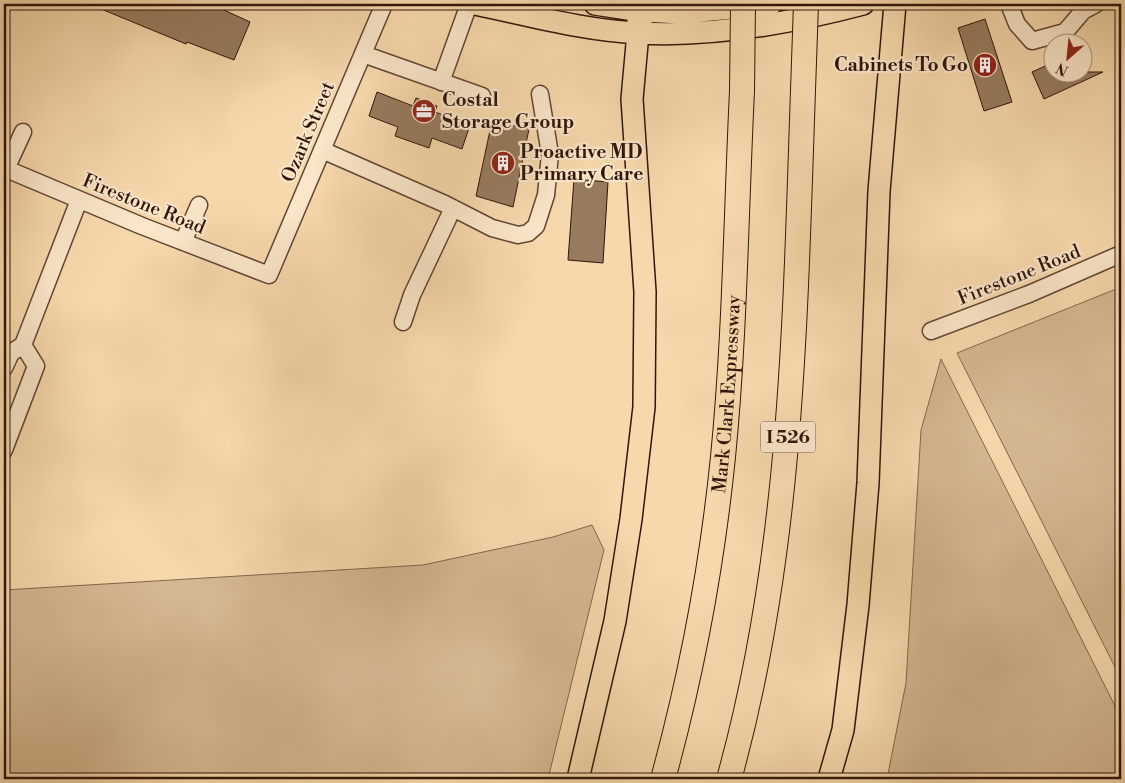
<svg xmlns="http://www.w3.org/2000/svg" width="1125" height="783" viewBox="0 0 1125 783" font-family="'Libre Bodoni',serif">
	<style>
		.green { fill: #d5b791; stroke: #82664e }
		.building { fill: #977b5f; stroke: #2f160b }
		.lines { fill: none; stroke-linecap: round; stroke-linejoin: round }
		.minor-casing { stroke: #614633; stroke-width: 19 }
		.major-casing { stroke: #2f160b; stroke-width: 24 }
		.highway-casing { stroke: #2f160b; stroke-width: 26 }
		.minor { stroke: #fae6c9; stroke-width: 16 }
		.major { stroke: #f7d8ac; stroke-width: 21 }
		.highway { stroke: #f7d8ac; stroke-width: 24 }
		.highway-bridge-casing { stroke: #2f160b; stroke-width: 26; stroke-linecap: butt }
		.highway-bridge { stroke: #f7d8ac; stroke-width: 24 }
		.labels { text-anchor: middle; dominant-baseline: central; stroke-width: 4.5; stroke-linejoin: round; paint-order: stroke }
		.shield { fill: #fae6c9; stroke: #6c5444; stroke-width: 1 }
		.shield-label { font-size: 18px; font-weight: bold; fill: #2f160b }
		.poi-label { font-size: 19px; font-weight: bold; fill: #2f160b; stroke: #fae6c9; text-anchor: start }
		.street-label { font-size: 19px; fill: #2f160b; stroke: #fae6c9 }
	</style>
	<rect width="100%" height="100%" fill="#f7d8ac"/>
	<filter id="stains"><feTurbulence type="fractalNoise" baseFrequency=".004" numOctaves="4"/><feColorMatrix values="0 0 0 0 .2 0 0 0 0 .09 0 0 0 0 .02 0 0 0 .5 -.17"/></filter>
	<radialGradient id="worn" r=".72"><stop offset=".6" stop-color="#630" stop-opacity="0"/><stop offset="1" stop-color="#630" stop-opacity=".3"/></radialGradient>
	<path class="green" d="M1121,287v392l-164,-326z
		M941,359l180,359v61h-234l19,-96 15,-253z
		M592,525l12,25 -56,229h-544v-189l419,-25 130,-28z"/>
	<path class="building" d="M89,4h122l39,18 -16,38 -47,-18 -1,2z
		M985,19l27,83 -28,9 -26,-83z
		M1052,63v9h51l-59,27 -12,-27z
		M377,92l36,14 3,-8 21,8 -2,6 35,13 -8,24 -30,-11 -3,10 -34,-12 3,-9 -29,-11z
		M492,121l37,8 -16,78 -37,-11z
		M574,179l34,3 -5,81 -35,-3z"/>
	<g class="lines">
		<g class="minor-casing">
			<path id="minor" d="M1009,4l8,20 15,17 33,-9 18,-21 13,-7
				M363,54l119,42
				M441,82l28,-78
				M322,150l123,54 47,24 26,7 10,-2 8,-7 10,-31 4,-41 -10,-60
				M4,168l138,58 127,49 115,-271
				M6,169l17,-37
				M183,242l16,-37
				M403,322l9,-27 41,-87
				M931,331l98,-37 92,-40
				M4,368l7,-15 12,-8
				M4,450l32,-84 -13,-21 56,-145"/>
		</g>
		<g class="major-casing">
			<path id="major" d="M475,4c53,11 111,27 165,29 75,4 151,-10 223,-29
				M595,4l46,7 40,2 90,-9
				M578,779l37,-158 16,-102 13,-112 1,-115 -13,-193 6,-66
				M829,779l14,-49 15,-125 10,-122 11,-292 16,-187"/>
		</g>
		<g class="highway-casing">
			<g id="highway">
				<path d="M638,33l4,-29"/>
				<path id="s1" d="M663,779c29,-106 49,-213 60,-322 12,-121 13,-244 19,-366"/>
				<path d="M729,779c63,-226 66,-456 74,-689"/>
			</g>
		</g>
		<use href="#minor" class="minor"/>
		<use href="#major" class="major"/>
		<use href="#highway" class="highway"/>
		<g class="highway-bridge-casing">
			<path id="highway-bridge" d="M803,90l3,-86
				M742,91l1,-87"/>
		</g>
		<use href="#highway-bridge" class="highway-bridge"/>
	</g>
	<defs>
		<g id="building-disc" transform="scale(1.25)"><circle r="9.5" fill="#8f2418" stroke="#fae6c9"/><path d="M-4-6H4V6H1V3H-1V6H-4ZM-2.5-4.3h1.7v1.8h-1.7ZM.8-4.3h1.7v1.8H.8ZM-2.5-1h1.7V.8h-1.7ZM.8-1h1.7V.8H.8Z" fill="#fff"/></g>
		<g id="office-disc" transform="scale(1.25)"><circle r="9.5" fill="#8f2418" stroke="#fae6c9"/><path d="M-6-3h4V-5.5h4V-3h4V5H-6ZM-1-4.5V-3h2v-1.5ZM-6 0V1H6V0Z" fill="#fff"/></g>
	</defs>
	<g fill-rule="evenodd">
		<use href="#building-disc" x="985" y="65"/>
		<use href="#office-disc" x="424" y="111"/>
		<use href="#building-disc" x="503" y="163"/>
	</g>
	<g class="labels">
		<rect class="shield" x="760.5" y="421.5" width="55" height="31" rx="4"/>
		<g class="shield-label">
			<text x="788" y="437">I 526</text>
		</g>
		<g class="poi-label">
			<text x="968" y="65" text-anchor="end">Cabinets To Go</text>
			<text x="442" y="100">Costal<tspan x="442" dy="22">Storage Group</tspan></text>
			<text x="520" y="152">Proactive MD<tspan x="520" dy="22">Primary Care</tspan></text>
		</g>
		<g class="street-label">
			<text transform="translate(308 132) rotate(-67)">Ozark Street</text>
			<text transform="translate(144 204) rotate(22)">Firestone Road</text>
			<text transform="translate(1019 275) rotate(-22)">Firestone Road</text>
			<text stroke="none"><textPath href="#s1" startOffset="391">Mark Clark Expressway</textPath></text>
		</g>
	</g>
	<rect width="1125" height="783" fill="none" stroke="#f7d8ac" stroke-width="20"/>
	<rect x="5" y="5" width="1115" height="773" fill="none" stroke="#2f160b" stroke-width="2.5"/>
	<rect x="10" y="10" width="1105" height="763" fill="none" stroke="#2f160b"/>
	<g transform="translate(1068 58) rotate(207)"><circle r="24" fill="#fae6c9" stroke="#a9937d"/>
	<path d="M0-4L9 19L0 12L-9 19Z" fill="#8f2418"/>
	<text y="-8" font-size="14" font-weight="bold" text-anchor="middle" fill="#2f160b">N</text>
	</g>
	<rect width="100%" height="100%" filter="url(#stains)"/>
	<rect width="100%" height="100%" fill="url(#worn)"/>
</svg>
